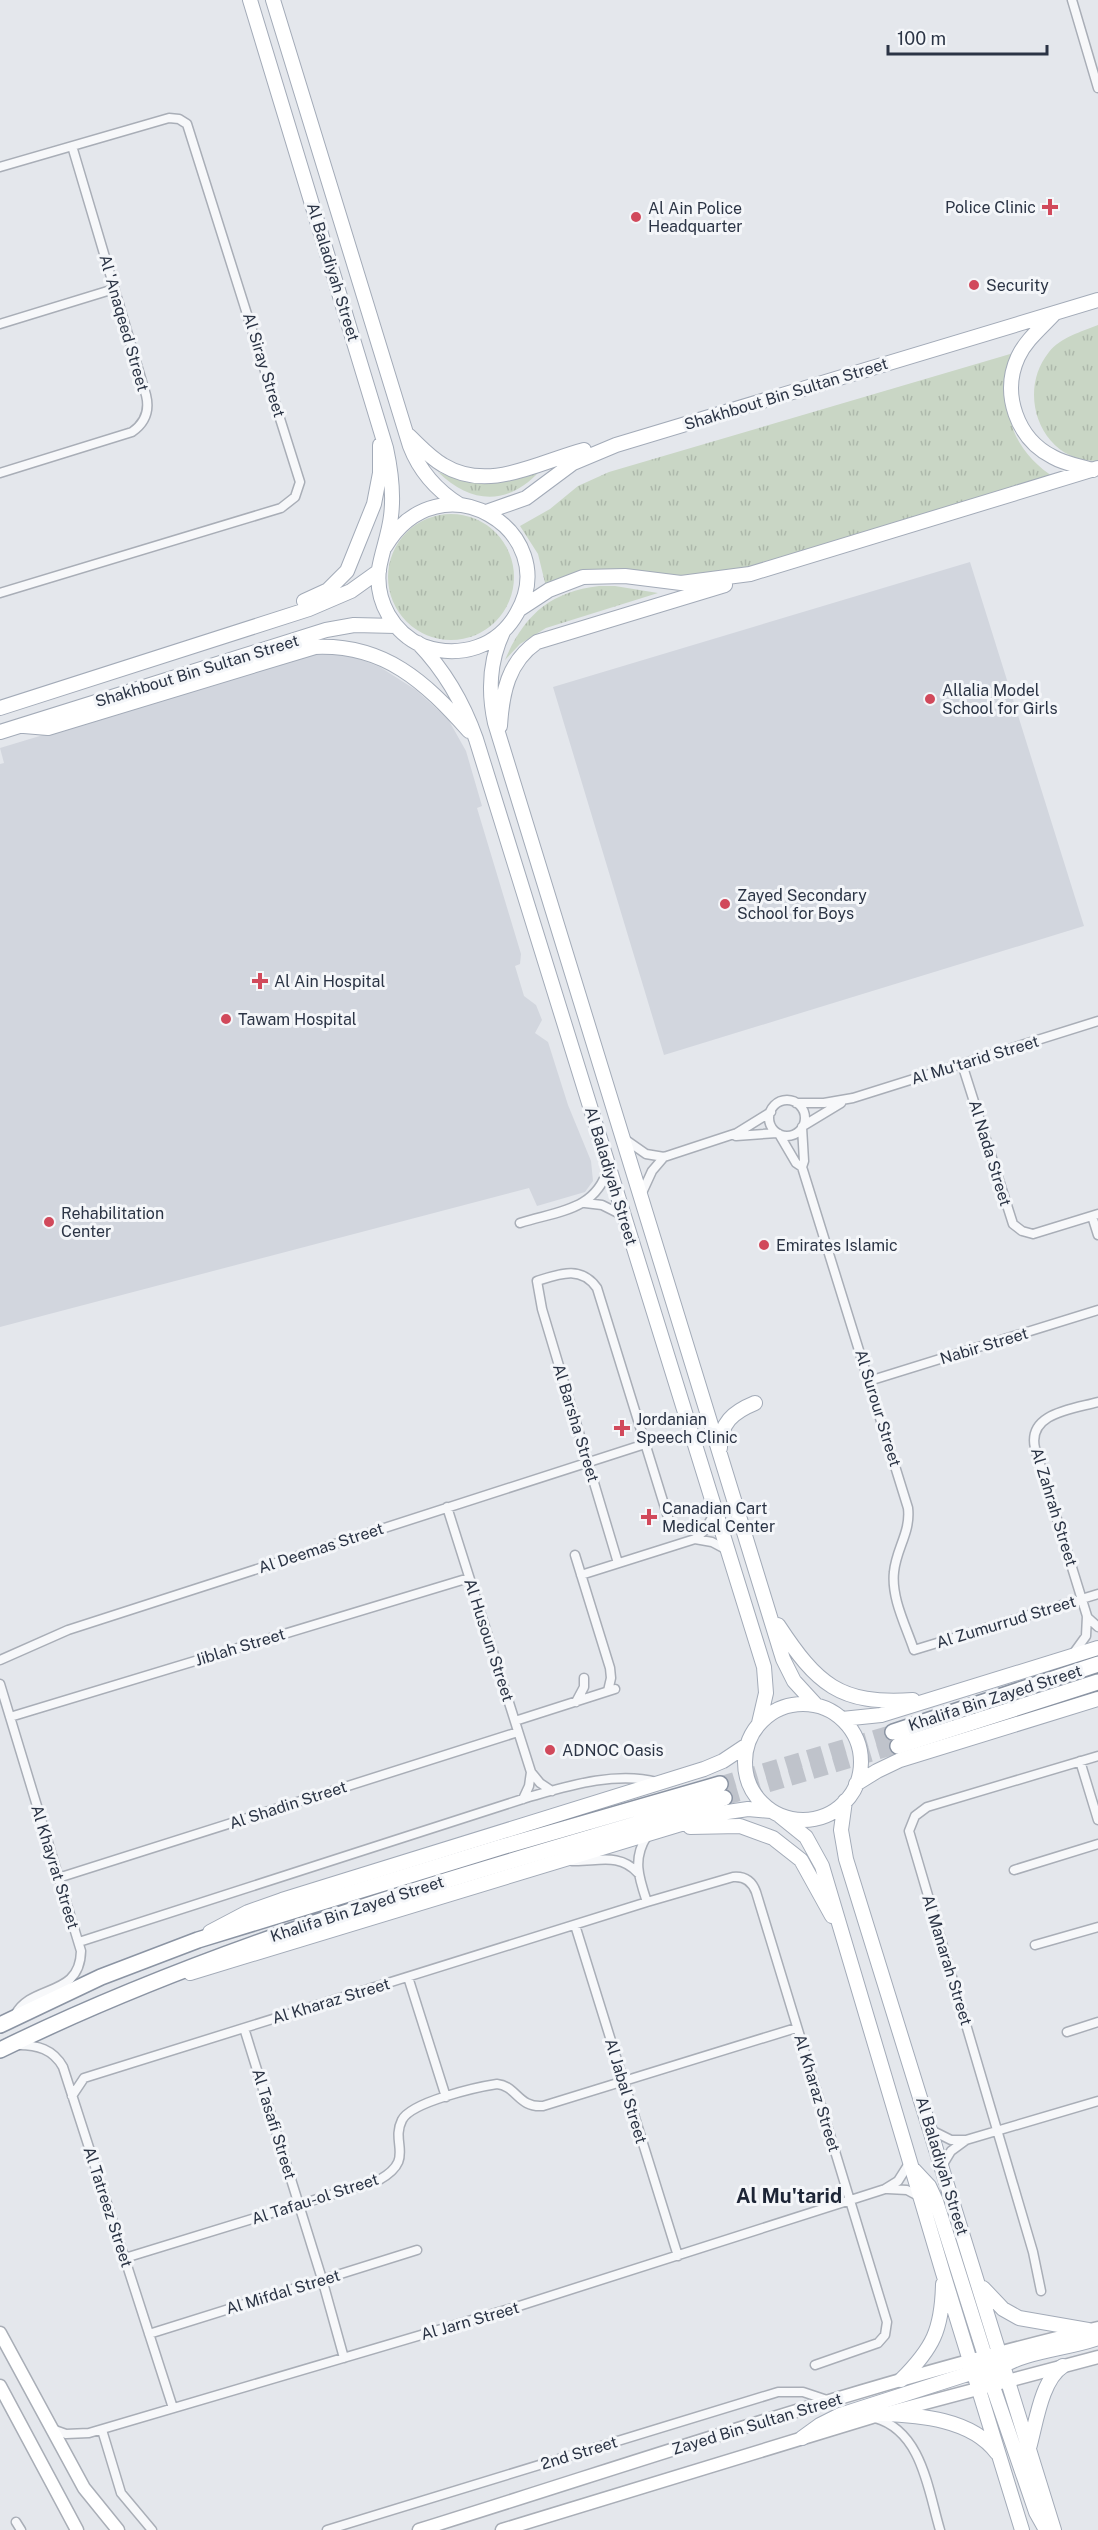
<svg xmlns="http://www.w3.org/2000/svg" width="1098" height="2530" viewBox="0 0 1098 2530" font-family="'Public Sans',sans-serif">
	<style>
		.built { fill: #d2d6de }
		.park { fill: url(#park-tufts) }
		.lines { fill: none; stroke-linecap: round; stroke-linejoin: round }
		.highway-tunnel { stroke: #bfc3cb; stroke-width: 15; stroke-dasharray: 15 8; stroke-linecap: butt }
		.street-casing { stroke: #a9aeb7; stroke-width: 11 }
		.secondary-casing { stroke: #a9aeb7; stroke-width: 15 }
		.primary-casing { stroke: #a3abb8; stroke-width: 16 }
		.highway-casing { stroke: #8b94a3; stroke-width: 18 }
		.street { stroke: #f7f8fa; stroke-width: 8 }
		.secondary { stroke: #fff; stroke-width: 12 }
		.primary { stroke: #fff; stroke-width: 14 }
		.highway { stroke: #fff; stroke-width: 15 }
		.poi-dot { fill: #d1495b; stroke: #f4f6f9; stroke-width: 2 }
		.labels { text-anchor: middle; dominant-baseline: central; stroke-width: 6; stroke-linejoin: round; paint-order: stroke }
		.poi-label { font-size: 16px; fill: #2b3445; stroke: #f4f6f9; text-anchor: start }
		.street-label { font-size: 16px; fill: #2b3445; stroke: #f4f6f9 }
		.quarter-label { font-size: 20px; font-weight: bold; fill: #1d2536; stroke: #f4f6f9 }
	</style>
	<defs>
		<pattern id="park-tufts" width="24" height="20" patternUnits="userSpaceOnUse" patternTransform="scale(1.5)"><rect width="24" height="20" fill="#c9d6c5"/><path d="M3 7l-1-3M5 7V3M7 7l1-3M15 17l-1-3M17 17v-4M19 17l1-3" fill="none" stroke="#adb8ab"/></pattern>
	</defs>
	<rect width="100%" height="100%" fill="#e4e7ec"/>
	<path class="built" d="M970,562l114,364 -420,129 -111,-368z
		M338,654l16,3 26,10 36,23 32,29 18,32 16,55 -5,2 44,146 -1,10 -5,2 9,30 12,9 6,15 -7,13 13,9 20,63 23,56 2,20 -8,11 -48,14 -8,-18 -529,139v-563l4,-1 -4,-15 308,-93z"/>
	<path class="park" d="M1098,325v136c-56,2 -83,-67 -49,-109 12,-15 32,-20 49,-27z
		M1017,352c-2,17 -9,38 -8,55 1,31 21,55 46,71l-329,100 -115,-4 -64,17 -9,-37 -18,-28 30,-17 28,-23 31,-14z
		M438,472c42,16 59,14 101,0 -32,34 -68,32 -101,0z
		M388 577a63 63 0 1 1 126 0a63 63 0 1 1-126 0Z
		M599,586h16l43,7 -112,35 -26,16 -15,16c19,-45 45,-68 94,-74z"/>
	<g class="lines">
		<path class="highway-tunnel" d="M720,1784l173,-52
			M724,1798l174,-52"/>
		<g class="street-casing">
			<path id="street" d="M1072,0l26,88
				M0,167l169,-49 10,1 8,5 113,358 -5,15 -14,11 -281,85
				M0,324l114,-35
				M0,473l132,-41c13,-9 18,-21 14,-37l-74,-249
				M962,1064l51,160 9,7 11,3 65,-20
				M769 1118a18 18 0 1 1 36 0a18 18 0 1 1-36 0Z
				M796,1103h28l29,-5 245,-77
				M803,1126l38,-23
				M802,1127l2,34 -2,6 106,341c3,24 -12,41 -14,64 -3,26 12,54 20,78l184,-56
				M779,1134l17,29 6,4
				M736,1136l41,-3
				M626,1140l20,14 18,3 73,-24 34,-21
				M641,1195l11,-24 12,-14
				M585,1203l17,2 22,11
				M1092,1216l6,19
				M520,1223c37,-12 76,-12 88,-55
				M869,1381l229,-71
				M447,1507l84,265 9,11 12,8
				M695,1539l17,3 15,8
				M575,1555l35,113 1,10 -3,13
				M618,1563l-76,-254 -5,-28c22,-7 44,-16 60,7l74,239
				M581,1575l114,-36 10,-9 10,-18
				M1087,1617l11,10
				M1073,1654l13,-18 1,-20 -52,-168c-8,-35 38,-39 63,-46
				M0,1660l68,-30 577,-186
				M0,1684l81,267c-1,47 -49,32 -66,64
				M576,1702l8,-15v-9
				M10,1717l459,-139
				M515,1721l100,-32
				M1080,1761l18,59
				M523,1799l6,-13 2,-14
				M647,1836c-15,23 -8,42 0,66
				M572,1861c25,1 47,-9 66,12
				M1014,1870l84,-26
				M58,1878l460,-146
				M575,1925l103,331
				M79,1942l450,-145c39,-11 87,-26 128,-15
				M1035,1945l63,-18
				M408,1977l38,120
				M244,2028l78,251 22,79
				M1067,2032l31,-10
				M19,2045c18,0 34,4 44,22l110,341
				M72,2096l12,-18 563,-176 86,-25c11,-1 19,4 23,15l131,430 -2,13 -7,8 -63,22
				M931,2130l20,10h15
				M942,2166l9,-15 15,-11 132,-39
				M888,2189l19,1 13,7
				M125,2258l254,-78c37,-21 11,-36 23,-60 9,-18 75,-33 95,-36 20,2 21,24 46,22l253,-78
				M1041,2291l-8,-39 -124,-421 6,-15 12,-9 171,-51
				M149,2334l268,-84
				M875,2418c47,13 53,72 65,112
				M52,2429l14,5 23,-1 427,-126 369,-118 13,-8 12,-19
				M102,2430l19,63 31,37
				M16,2522l5,8
				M327,2530l451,-138h25l27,9"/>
		</g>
		<g class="secondary-casing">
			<path id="secondary" d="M0,2333l84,155 34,42
				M0,2386l77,144
				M419,2530c225,-70 450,-148 679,-202
				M502,2530l370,-113 226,-60"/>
		</g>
		<g class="primary-casing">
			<path id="primary" d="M250,0l136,448c5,23 8,45 5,68 -2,18 -9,35 -12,53 -4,32 14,64 44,77 17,6 36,7 54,1 17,-6 31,-18 40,-34 47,-81 -77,-159 -132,-66
				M273,0l137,446c10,26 26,44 50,59
				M1054,314c-13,14 -28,26 -36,43 -17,37 -1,82 35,100 12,7 27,9 40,13
				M408,435c11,10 21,22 35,30 46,28 95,-3 141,-15
				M486,512l40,-14 47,-35 43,-18 482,-145
				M304,601l24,-11 19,-19 27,-67 6,-31v-28
				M520,609l29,-19 34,-13 42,-1 56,7 69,-9 348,-106
				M503,632c-14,30 -15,59 -8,91l288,936 11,22 22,24
				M418,643c27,28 45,59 58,96l288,928 2,26 -7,30
				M0,708l309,-99 42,-18 28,-20
				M24,726l24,2 267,-81c70,-3 110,35 154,84
				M500,726c2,-33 8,-64 37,-84l188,-57
				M0,732l326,-102 28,-5 42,1
				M720,1448c0,-25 13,-36 35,-45
				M778,1625c39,59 61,80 135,75
				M745 1762a58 58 0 1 1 116 0a58 58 0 1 1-116 0Z
				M842,1719l39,-4 217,-67
				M856,1784l21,-13 23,-11 198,-61
				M845,1801l-4,29 5,29 208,671
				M780,1816l26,21 16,29 121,407 79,257
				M690,1827l50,-1 33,12 28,22 31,56
				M210,1932l38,-20 34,-12 422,-131 19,-8 24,-16
				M190,1973l524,-159 34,-5 23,2
				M914,2170l15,16 7,15 49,155 12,14 11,9
				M983,2288l20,21 16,9 69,12
				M974,2363l18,21 44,128 10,18
				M998,2369c25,-18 70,-20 100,-31
				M901,2380c32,-32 41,-50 42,-96
				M881,2414c38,1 91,5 116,39
				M802,2438l18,-13 20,-10 134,-43 6,-4
				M1029,2448c7,-24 12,-68 34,-82"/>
		</g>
		<g class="highway-casing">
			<path id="highway" d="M893,1732l205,-68
				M898,1746l200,-64
				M0,2025l101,-48 97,-37 300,-92 222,-64
				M0,2050c230,-113 479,-179 724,-252"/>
		</g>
		<use href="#street" class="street"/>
		<use href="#secondary" class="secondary"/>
		<use href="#primary" class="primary"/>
		<use href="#highway" class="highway"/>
	</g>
	<g class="poi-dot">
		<path d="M1047 198h6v6h6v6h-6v6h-6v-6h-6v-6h6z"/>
		<circle cx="636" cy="217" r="6"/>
		<circle cx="974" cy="285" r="6"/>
		<circle cx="930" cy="699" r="6"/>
		<circle cx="725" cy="904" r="6"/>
		<path d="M257 972h6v6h6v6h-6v6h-6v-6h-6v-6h6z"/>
		<circle cx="226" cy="1019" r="6"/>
		<circle cx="49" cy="1222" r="6"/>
		<circle cx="764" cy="1245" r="6"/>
		<path d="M619 1419h6v6h6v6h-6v6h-6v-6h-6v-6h6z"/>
		<path d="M646 1508h6v6h6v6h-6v6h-6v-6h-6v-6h6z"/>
		<circle cx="550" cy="1750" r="6"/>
	</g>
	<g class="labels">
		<g class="poi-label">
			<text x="1036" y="207" text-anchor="end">Police Clinic</text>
			<text x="648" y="208">Al Ain Police<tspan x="648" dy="18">Headquarter</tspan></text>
			<text x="986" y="285">Security</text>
			<text x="942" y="690">Allalia Model<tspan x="942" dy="18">School for Girls</tspan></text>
			<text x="737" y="895">Zayed Secondary<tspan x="737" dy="18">School for Boys</tspan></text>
			<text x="274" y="981">Al Ain Hospital</text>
			<text x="238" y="1019">Tawam Hospital</text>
			<text x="61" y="1213">Rehabilitation<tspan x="61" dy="18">Center</tspan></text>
			<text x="776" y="1245">Emirates Islamic</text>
			<text x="636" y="1419">Jordanian<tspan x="636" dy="18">Speech Clinic</tspan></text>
			<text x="662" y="1508">Canadian Cart<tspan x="662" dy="18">Medical Center</tspan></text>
			<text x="562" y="1750">ADNOC Oasis</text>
		</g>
		<g class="street-label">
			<text transform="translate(333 272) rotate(73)">Al Baladiyah Street</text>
			<text transform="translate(124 323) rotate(74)">Al 'Anaqeed Street</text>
			<text transform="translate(264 365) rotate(73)">Al Siray Street</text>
			<text transform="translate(786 394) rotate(-17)">Shakhbout Bin Sultan Street</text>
			<text transform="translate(197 671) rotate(-17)">Shakhbout Bin Sultan Street</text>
			<text transform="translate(975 1060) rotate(-17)">Al Mu'tarid Street</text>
			<text transform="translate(990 1153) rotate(73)">Al Nada Street</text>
			<text transform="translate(611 1176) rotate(73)">Al Baladiyah Street</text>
			<text transform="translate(984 1346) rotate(-17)">Nabir Street</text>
			<text transform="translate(878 1408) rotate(73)">Al Surour Street</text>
			<text transform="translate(576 1423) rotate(73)">Al Barsha Street</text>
			<text transform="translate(1054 1507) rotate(73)">Al Zahrah Street</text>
			<text transform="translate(321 1548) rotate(-18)">Al Deemas Street</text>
			<text transform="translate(1006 1622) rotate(-17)">Al Zumurrud Street</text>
			<text transform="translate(489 1640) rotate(72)">Al Husoun Street</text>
			<text transform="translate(240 1647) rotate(-17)">Jiblah Street</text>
			<text transform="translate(995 1698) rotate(-18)">Khalifa Bin Zayed Street</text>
			<text transform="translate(288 1805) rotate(-18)">Al Shadin Street</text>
			<text transform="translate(55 1867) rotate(73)">Al Khayrat Street</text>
			<text transform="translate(357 1909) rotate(-18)">Khalifa Bin Zayed Street</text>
			<text transform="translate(947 1960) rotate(73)">Al Manarah Street</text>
			<text transform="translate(331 2001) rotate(-17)">Al Kharaz Street</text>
			<text transform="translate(626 2091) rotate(73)">Al Jabal Street</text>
			<text transform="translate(817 2093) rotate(73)">Al Kharaz Street</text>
			<text transform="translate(274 2124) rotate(73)">Al Tasafi Street</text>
			<text transform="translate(942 2166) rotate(73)">Al Baladiyah Street</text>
			<text transform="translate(315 2199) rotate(-18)">Al Tafau-ol Street</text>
			<text transform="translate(108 2207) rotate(72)">Al Tatreez Street</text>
			<text transform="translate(283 2292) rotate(-17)">Al Mifdal Street</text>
			<text transform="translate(470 2321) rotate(-16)">Al Jarn Street</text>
			<text transform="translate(757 2424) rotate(-17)">Zayed Bin Sultan Street</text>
			<text transform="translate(579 2453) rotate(-17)">2nd Street</text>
		</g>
		<g class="quarter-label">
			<text x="789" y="2196">Al Mu'tarid</text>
		</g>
	</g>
	<path d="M888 45v9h159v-9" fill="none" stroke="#2b3445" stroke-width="3"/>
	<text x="897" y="45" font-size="18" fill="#2b3445" stroke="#f4f6f9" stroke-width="4.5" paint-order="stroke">100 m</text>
</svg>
